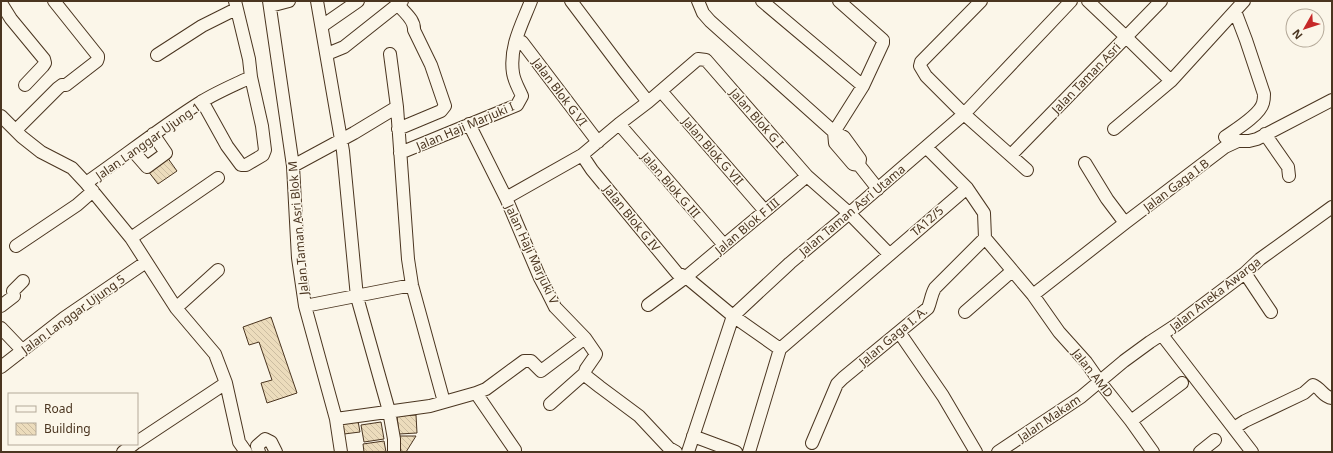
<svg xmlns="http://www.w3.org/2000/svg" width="1333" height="453" viewBox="0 0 1333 453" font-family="'Noto Sans',sans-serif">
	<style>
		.building { fill: url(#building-back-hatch); stroke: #4a3520 }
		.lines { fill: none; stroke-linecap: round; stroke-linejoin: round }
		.minor-casing { stroke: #4a3520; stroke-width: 14 }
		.minor { stroke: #fbf6e9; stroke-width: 12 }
		.labels { text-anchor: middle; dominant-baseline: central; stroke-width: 3; stroke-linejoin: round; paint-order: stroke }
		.street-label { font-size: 12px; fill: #4a3520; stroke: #fbf6e9 }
	</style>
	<defs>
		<pattern id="building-back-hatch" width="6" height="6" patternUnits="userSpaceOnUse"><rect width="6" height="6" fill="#ecdcbc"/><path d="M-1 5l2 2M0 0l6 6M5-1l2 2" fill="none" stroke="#ccbda1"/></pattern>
	</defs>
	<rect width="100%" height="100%" fill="#fbf6e9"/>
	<path class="building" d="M167,157l10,14 -19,13 -10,-13z
		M271,317l26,76 -30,10 -6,-20 11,-3 -13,-38 -10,3 -6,-18z
		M416,415l1,18 -18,1 -2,-18z
		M358,421l2,11 -16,2 -2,-11z
		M381,422l3,17 -20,3 -3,-17z
		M399,436h17l-10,16h-5z
		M384,441l2,11h-22l-1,-8z"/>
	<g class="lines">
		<g class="minor-casing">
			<path id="minor" d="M269,1l24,165 5,92 7,48 31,113 5,33
				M317,1l26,150 14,146 32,114 5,28v13
				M571,1l52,69 25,32
				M698,1l5,12 7,8 124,111 10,5 16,22 -1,6 19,24
				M762,1l101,85
				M839,1l44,39v3l-20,43 -29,46 1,11 18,21 6,1
				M981,1l-60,61 -1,4 6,10 38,38 63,56
				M1088,1l38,36 45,44
				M1,3l10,16 33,40 1,4 -2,3 -18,19
				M398,4c5,8 17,15 16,26l17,35 14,41 -4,5 -43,18
				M270,6l19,-5
				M322,26l36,-25
				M522,42l76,100
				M327,54l17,-7 58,-46
				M390,54l7,53 11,152 4,26 32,117
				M157,55l45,-29 34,-17
				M661,91l104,120
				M202,101l25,45 14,19h5l17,-10 2,-5 -3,-24 -11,-49 -2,-18 -14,-58
				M1,116l21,21 19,15 31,16 14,15 45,55 45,70 39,46 11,29 12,54 1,5 7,10
				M469,124l37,74 34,80 8,15 7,14 30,31 11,16 -1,2 -9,13 -1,3 1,4 14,11 39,29 30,32 7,4
				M619,124l105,121
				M1114,129l57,-48 73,-80
				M16,130l42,-42 4,-3h4l31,-24 1,-3v-2l-44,-55
				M1265,134l23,33 1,9
				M1225,137c10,-7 35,-22 38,-34 1,-3 1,-6 1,-9l-18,-54 -11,-29
				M926,147l41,41 17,25 1,25 48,57 26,37 27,30 14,20 31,39 22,31
				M133,151l14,16 19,-14 -13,-19
				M400,153l117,-48 5,-9c-3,-7 -8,-15 -9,-23 -4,-26 9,-49 18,-72
				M582,155l10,15 85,103 9,4 47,39 47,33
				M1011,155l150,-154
				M1085,163l22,36 18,24
				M293,166l61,-33 43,-26
				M86,183c39,-27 75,-56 115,-81 16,-10 33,-17 50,-25
				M506,198l76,-43 37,-31 29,-22 50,-43 8,1 101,116 42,37 40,41
				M131,238l87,-60
				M16,246l61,-41 16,-14
				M1245,273l26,39
				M1033,295l92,-72 100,-76 13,-6h11l8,-2 75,-39
				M648,305l38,-28 121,-101
				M1,306l13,-10 -1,-5 10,-10
				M305,306l107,-21
				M176,308l42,-38
				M965,312l47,-41
				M1,328l21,22
				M899,332l44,64 33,56
				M1162,335l90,117
				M780,349l187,-161
				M1,367l63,-49 82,-56
				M476,393l39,57
				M550,404l35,-31
				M336,419l94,-13 46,-13 10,-4 38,-28h7l10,10 44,-33
				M1131,421l51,-38
				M1234,428l11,-7 59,-28 9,-8c8,3 10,12 19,13
				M693,436l43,16
				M137,442l89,-59
				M812,443l25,-59 6,-6 85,-70c3,-7 3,-13 7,-20l50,-50
				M123,452l11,-8
				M259,452l-2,-6 8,-7 6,3 5,10
				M688,452l45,-136 57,-53 62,-52 112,-97 107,-113
				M749,452l31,-103
				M998,452l83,-55 43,-36 26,-19 26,-17 69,-52 15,-14 72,-52
				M1200,452l15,-12"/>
		</g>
		<use href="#minor" class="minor"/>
	</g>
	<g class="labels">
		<g class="street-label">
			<text transform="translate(1086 78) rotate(-46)">Jalan Taman Asri</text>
			<text transform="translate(560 92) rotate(53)">Jalan Blok G VI</text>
			<text transform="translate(757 118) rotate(49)">Jalan Blok G I</text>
			<text transform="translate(465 126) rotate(-23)">Jalan Haji Marjuki I</text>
			<text transform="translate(148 141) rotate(-35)">Jalan Langgar Ujung 1</text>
			<text transform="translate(713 151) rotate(49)">Jalan Blok G VII</text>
			<text transform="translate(671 185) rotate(49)">Jalan Blok G III</text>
			<text transform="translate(1176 185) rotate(-37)">Jalan Gaga I.B</text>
			<text transform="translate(852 210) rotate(-40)">Jalan Taman Asri Utama</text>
			<text transform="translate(632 218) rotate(51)">Jalan Blok G IV</text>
			<text transform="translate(927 221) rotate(-41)">TA12/5</text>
			<text transform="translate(747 226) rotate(-40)">Jalan Blok F III</text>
			<text transform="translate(298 228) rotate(-95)">Jalan Taman Asri Blok M</text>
			<text transform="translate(532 254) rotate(65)">Jalan Haji Marjuki V</text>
			<text transform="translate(1215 294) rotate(-38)">Jalan Aneka Awarga</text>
			<text transform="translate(73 314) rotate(-36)">Jalan Langgar Ujung 5</text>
			<text transform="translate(893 336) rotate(-40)">Jalan Gaga I. A.</text>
			<text transform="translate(1093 373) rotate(52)">Jalan AMD</text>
			<text transform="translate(1049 418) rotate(-34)">Jalan Makam</text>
		</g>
	</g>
	<rect width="1333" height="453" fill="none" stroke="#4a3520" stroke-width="4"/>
	<rect x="8" y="393" width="130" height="52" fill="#fbf6e9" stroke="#b4a999"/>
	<rect x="16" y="406" width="20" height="6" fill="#fbf6e9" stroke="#b4a999"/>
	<text x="44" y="413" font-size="12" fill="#4a3520">Road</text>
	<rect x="16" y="423" width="20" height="12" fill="url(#building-back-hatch)" stroke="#b4a999"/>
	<text x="44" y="433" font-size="12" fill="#4a3520">Building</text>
	<g transform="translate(1305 28) rotate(231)"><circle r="19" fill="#fbf6e9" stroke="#b4a999"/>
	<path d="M0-3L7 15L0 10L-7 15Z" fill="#c62828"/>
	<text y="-6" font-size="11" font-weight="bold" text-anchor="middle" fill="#4a3520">N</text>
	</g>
</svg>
